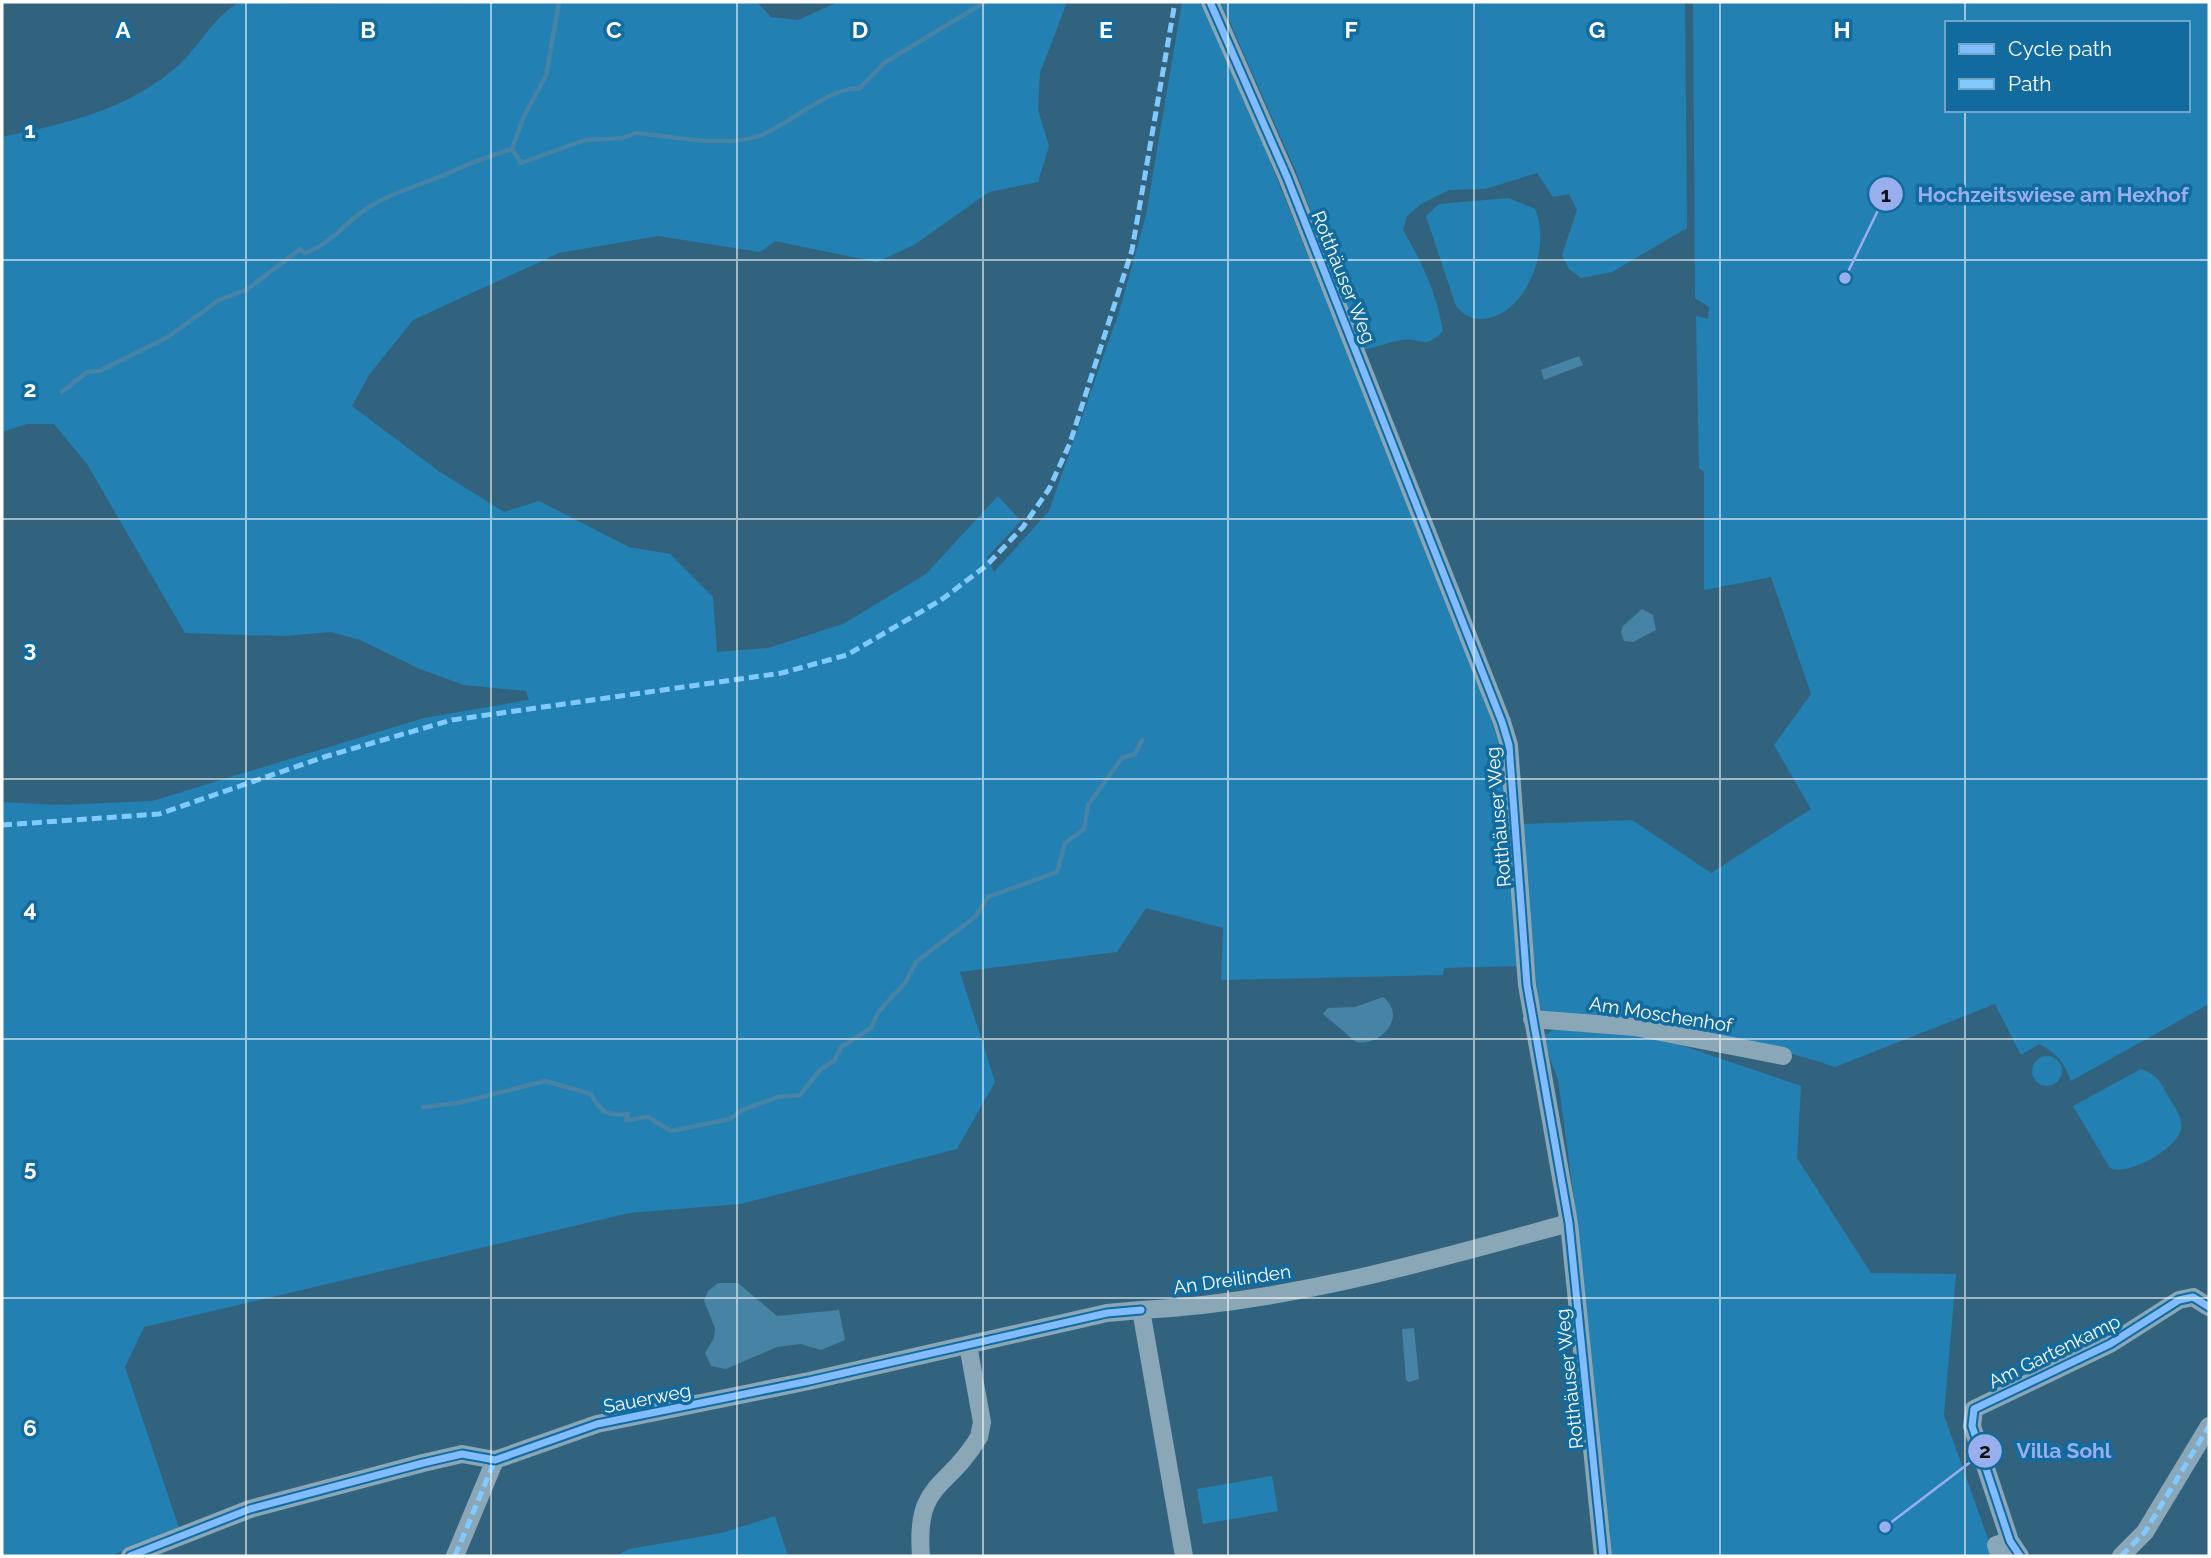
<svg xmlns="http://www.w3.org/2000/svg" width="2211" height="1558" viewBox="0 0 2211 1558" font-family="Raleway,sans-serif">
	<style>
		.green { fill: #2280b3; fill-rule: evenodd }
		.water { fill: #4683a4 }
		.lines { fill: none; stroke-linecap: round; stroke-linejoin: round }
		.stream { stroke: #4683a4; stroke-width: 4.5 }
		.street { stroke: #8aa7b7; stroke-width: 18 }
		.quiet { stroke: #80caff; stroke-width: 5; stroke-dasharray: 10 5; stroke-linecap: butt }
		.cycleway-casing { stroke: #126b9e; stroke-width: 11 }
		.cycleway { stroke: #80bcff; stroke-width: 7 }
		.grid { fill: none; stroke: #fff; stroke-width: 2; stroke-opacity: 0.55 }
		.labels { text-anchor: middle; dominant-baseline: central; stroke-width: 7; stroke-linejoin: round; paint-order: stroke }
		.street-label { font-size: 19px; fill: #fff; stroke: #126b9e }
		.grid-label { font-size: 23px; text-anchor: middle; font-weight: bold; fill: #fff; stroke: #126b9e; stroke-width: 7; stroke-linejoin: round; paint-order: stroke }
		.leader { fill: none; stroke: #99afed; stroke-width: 2.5 }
		.callout-dot { fill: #99afed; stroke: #126b9e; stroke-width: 2.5 }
		.mark-label { font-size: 21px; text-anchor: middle; font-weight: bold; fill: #111 }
		.callout-label { font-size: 21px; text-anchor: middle; font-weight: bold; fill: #99afed; stroke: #126b9e; stroke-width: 7; stroke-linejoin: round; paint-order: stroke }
	</style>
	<rect width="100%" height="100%" fill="#32637e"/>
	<path class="green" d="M240,2l62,2 455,-2 14,15 27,3 40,-18h229l-27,71 -2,37 11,36 -11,36 -49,10 -75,53 -37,17 -102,-21 -15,11 -102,-16 -99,17 -146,67 -44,55 -17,31 88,66 64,40 35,-11 90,46 41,7 43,43 4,55 51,-4 75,-24 83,-50 72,-78 23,25 -34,36 7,15 55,-61 71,-202 26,-94 36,-213h15l12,8 256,635 36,103 17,218 -74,2 -1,7 -222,5 2,-52 -77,-20 -29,44 -157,20 35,110 -38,67 -217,55 -111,9 -485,114 -19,40 54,161 -69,28h-108v-754l57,3 93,-4 272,-83 105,-18 -3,-9 -62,-6 -44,-16 -60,-29 -29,-8 -47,4 -99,-3 -98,-169 -33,-40h-27l-25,8v-295c63,-13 129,-28 178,-73 20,-19 35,-49 60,-62z
		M1221,2h464l2,226 -75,44 -31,6 -12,-9 -7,-14 15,-45 -8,-16 -16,3 -16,-24 -52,16 -36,1 -28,14 -14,12 -4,14c19,32 34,65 40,101 -20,20 -20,6 -41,9 -13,2 -26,7 -39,10l-66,-176z
		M1693,2h516v1002l-138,77c-7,-19 -14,-28 -32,-37l-18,11 -26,-51 -160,63c-94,-32 -194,-42 -292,-54l-5,-12 -16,-177 110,-4 79,53 100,-64 -37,-64 37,-51 -40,-117 -67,13v-118l-5,-4 -3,-152 12,3 1,-12 -14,-9zM1947,23h241v87h-241z
		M1509,198l26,11c16,36 -6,100 -46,109 -15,3 -23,-1 -33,-12l-30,-90 13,-12z
		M1555,1029l93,5 153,52 -4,72 74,115 85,1 -12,141 50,141h-382l-35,-336 -19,-140 -16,-43z
		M2032 1071a15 15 0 1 1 30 0a15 15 0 1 1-30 0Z
		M2141,1069c15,5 19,12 26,25 6,11 16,23 14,35 -3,19 -54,48 -71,39l-37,-62z
		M1272,1476l6,35 -75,13 -6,-35z
		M775,1516l13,40h-172l13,-7 93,-16z"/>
	<path class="water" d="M1579,356l4,9 -39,15 -3,-10z
		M1642,609l11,6 3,15 -23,12 -9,-1 -3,-9 2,-6z
		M1383,997c25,19 -2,50 -27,45l-33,-28 5,-6 27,-1z
		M718,1283h20l39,33 62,-6 6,30 -24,10 -20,-6 -24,3 -51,22 -15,-3 -6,-13 9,-15 1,-10 -11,-27 4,-10z
		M1414,1328l5,51 -10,3 -3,-2 -4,-51z"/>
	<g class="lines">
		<path class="stream" d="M512,149l9,14 64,-23 38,-2 13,-5c35,3 90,15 123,3 28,-10 73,-51 100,-47l25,-26 101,-61
			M62,392l25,-20 12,-1 69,-34 51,-37 29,-11 52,-40 5,4c23,-7 41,-31 61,-44 26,-17 53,-23 80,-35 22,-10 43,-18 66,-25l12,-33 22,-40 13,-74
			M423,1107l35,-4 87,-22 46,13c9,18 17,22 37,20l-2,6 22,-3 23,14 59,-12 12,-9 36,-13 22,-2 20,-25 14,-9 7,-14 30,-19 8,-17 26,-28 11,-21 60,-46 12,-19 69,-25 8,-29 19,-14 4,-24 34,-47 13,-4 7,-14"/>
		<path class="street" d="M1210,2l77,175 215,545 7,23 18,240 42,238 34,333
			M1532,1019l103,8 148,29
			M130,1556l120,-47 173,-46 39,-9 33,6 102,-36 212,-43 298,-68 34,-3
			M455,1556l40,-96
			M921,1556c-6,-75 26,-65 58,-119l3,-15 -14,-77
			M1184,1556l-43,-246c149,-8 285,-48 428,-87
			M2000,1556l-4,-11 14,-4
			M2020,1556l-10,-15 -38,-115 2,-17 136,-65 69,-44 14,-3 16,10
			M2121,1556l24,-24 64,-106"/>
		<path class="quiet" d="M2,825l157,-11 165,-57 128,-37 330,-47 65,-18 94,-55 45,-34 37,-39 26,-38 21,-46 62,-193 43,-248
			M455,1556l40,-96
			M2121,1556l24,-24 64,-106"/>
		<g class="cycleway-casing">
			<path id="cycleway" d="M1210,2l77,175 215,545 7,23 18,240 42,238 34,333
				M130,1556l120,-47 173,-46 39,-9 33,6 102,-36 212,-43 298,-68 34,-3
				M2020,1556l-10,-15 -38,-115 2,-17 136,-65 69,-44 14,-3 16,10"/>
		</g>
		<use href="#cycleway" class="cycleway"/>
	</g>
	<path class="grid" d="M246,2v1554M491,2v1554M737,2v1554M983,2v1554M1228,2v1554M1474,2v1554M1720,2v1554M1965,2v21M1965,110v1446M2,260h2207M2,519h2207M2,779h2207M2,1039h2207M2,1298h2207"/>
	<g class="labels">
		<g class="street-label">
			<text transform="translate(1344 277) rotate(68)">Rotthäuser Weg</text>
			<text transform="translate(1498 817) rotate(-95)">Rotthäuser Weg</text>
			<text transform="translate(1661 1014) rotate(9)">Am Moschenhof</text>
			<text transform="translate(1232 1279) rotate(-8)">An Dreilinden</text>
			<text transform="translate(2054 1351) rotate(-26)">Am Gartenkamp</text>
			<text transform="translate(1569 1379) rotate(-96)">Rotthäuser Weg</text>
			<text transform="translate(647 1398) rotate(-11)">Sauerweg</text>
		</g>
	</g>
	<g class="grid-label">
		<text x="123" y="38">A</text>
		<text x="368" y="38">B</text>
		<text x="614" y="38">C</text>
		<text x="860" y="38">D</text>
		<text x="1106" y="38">E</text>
		<text x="1351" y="38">F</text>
		<text x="1597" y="38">G</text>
		<text x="1842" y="38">H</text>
		<text x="30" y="138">1</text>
		<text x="30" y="397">2</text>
		<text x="30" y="657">3</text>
		<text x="30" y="917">4</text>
		<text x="30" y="1176">5</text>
		<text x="30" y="1436">6</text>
	</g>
	<path class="leader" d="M1845 278L1886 194M1885 1527L1985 1451"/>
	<g class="callout-dot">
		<circle cx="1845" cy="278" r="7"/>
		<circle cx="1885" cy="1527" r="7"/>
		<circle cx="1886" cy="194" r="18"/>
		<circle cx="1985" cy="1451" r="18"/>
	</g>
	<g class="mark-label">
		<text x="1886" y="202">1</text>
		<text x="1985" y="1458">2</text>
	</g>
	<g class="callout-label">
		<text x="2053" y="202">Hochzeitswiese am Hexhof</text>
		<text x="2064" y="1458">Villa Sohl</text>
	</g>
	<rect width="2211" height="1558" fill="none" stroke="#ffffff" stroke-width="7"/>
	<rect x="1945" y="21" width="245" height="91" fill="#126b9e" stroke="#71a6c5" stroke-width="2"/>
	<rect x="1959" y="44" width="35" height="10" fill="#80bcff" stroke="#71a6c5" stroke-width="2"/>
	<text x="2008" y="56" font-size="21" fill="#ffffff">Cycle path</text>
	<rect x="1959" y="79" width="35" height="10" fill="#80caff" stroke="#71a6c5" stroke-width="2"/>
	<text x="2008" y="91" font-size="21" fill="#ffffff">Path</text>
</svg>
